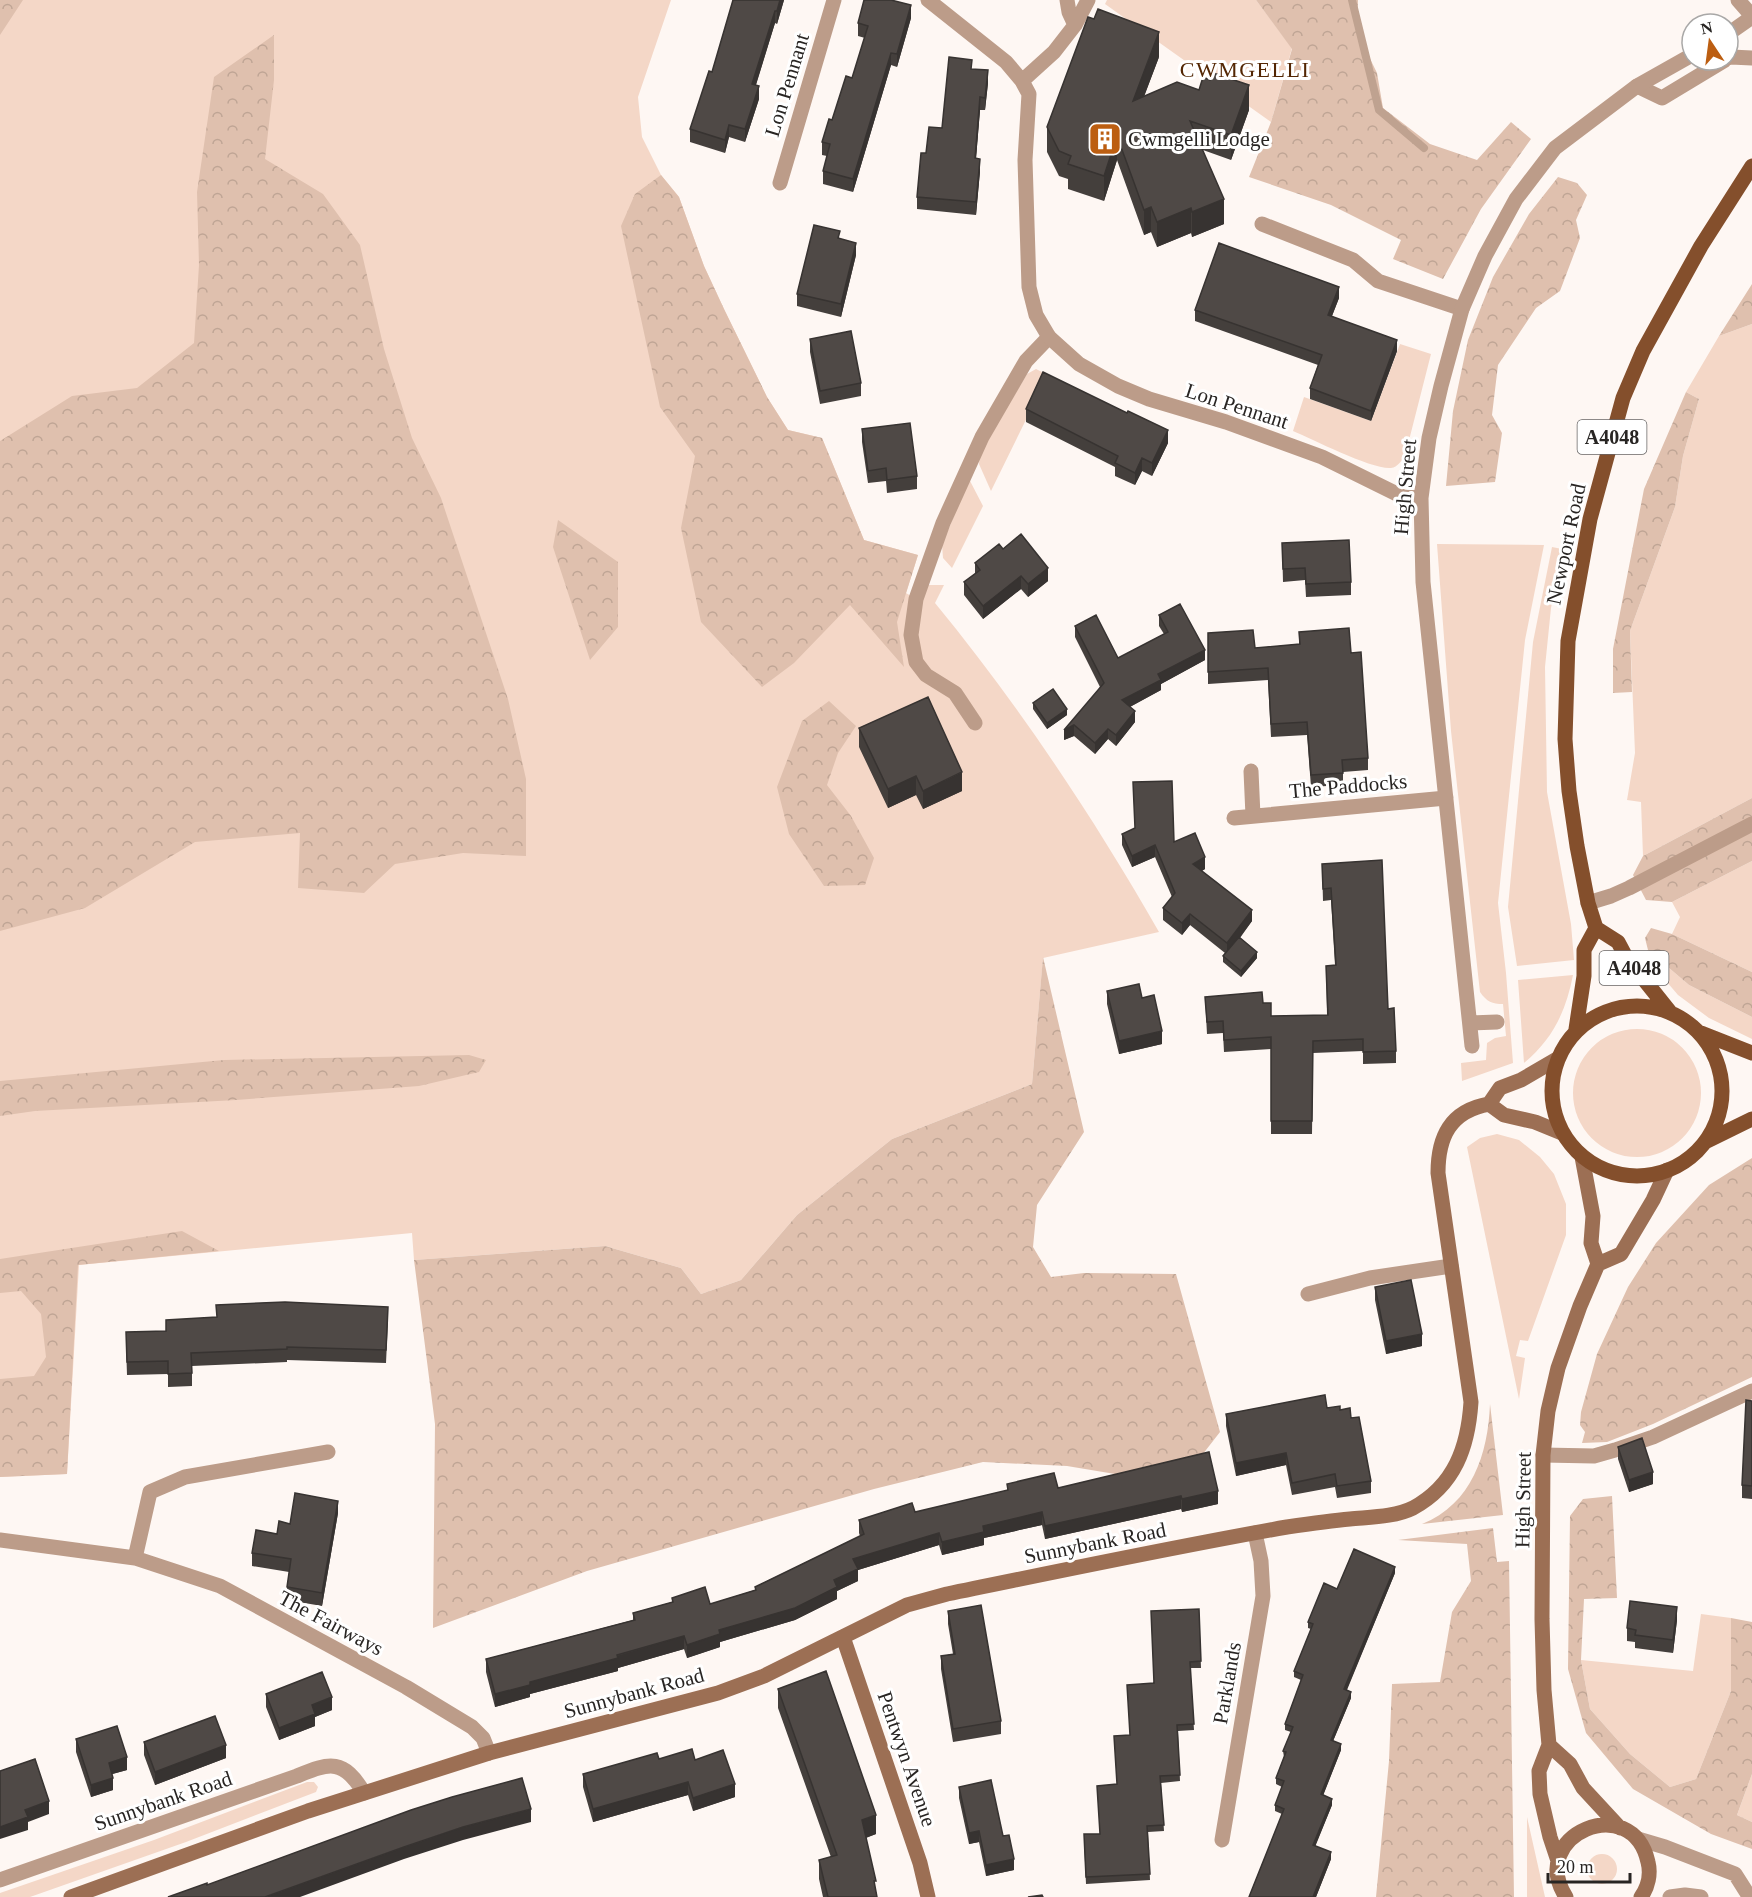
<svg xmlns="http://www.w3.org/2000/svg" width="1752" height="1897" viewBox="0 0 1752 1897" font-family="'Times New Roman',serif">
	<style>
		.green { fill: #f4d7c7 }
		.forest { fill: url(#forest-crowns) }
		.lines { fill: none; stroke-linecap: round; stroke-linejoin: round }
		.stream { stroke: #bfa290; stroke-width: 8 }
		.lane { stroke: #bc9c89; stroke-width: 15 }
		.street { stroke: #bc9c89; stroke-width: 15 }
		.secondary { stroke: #9c6f54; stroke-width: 15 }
		.primary { stroke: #844f2c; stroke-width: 15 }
		.wall { fill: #443f3c }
		.shaded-wall { fill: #373331 }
		.building { fill: #4f4946; stroke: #373331; stroke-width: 1.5 }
		.labels { text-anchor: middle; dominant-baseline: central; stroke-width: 6; stroke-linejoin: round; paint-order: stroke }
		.shield { fill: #fff; stroke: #686665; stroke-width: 1.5 }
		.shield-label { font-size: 20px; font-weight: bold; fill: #282523 }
		.street-label { font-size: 21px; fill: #282523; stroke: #fff }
		.poi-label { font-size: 21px; fill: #282523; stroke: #fff; text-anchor: start }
		.neighbourhood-label { font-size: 22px; letter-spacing: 1.5px; fill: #532603; stroke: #fff }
	</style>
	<defs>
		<pattern id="forest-crowns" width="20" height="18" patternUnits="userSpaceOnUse" patternTransform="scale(1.5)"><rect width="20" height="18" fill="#dfc0ae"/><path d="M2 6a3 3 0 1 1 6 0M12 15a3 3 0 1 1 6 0" fill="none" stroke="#bfa595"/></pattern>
	</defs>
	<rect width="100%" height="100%" fill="#fef7f3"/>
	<path class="green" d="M0,0h671l-33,97 4,40 19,38 18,22 25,69 20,43 43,88 21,33 34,8 42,102 54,15 -12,38 10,6 11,-14h17l-9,18c83,101 159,215 224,329l-116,26 -11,126 -140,55 -95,76 -56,65 -40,14 -20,-26 -76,-22 -191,14 -2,-27 -333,32 -12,209 -67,3z
		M1107,0h149l36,48 -21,74 -166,-118z
		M1752,324v474l-109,58 -2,-54 -14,-2 8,-47 -5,-122 45,-124 8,-51 16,-57 -13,-7 33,-56z
		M1400,344l31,10 -26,102c-4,5 -7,11 -14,12 -18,2 -79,-29 -98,-37l11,-34 67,24z
		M1036,369l12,6 -57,116 -12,-27 1,-12 47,-78z
		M969,479l14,27 -31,62 -9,-10 -1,-13z
		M1437,544l107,1 -19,95 -27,263 8,70 7,90 -51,18 -1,-18 25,-3 1,-17 8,-5 11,-2 -3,-32c-11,0 -16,-2 -23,-12l-29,-261z
		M1552,547l10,2 -11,59 -6,59 2,125 24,132 3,36 -57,6 -9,-59 25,-265z
		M1752,861v111l-80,-38 8,-17 -8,-15z
		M1648,950l41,35 63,32v22l-43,-21 -31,-23 -35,-41z
		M1573,975c-7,36 -20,64 -49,88l-6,-83z
		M1573 1093a64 64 0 1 1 128 0a64 64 0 1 1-128 0Z
		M1497,1134l22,6 21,17 14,17 12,30v31l-38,106 -8,-1 -4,16 9,2 -6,41 -52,-252 13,-9z
		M1701,1614l30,4v73l-35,88 -26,8 -40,-33 -40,-45 -9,-49 112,11z
		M1752,1774v48l-15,-7z
		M307,1782h7l4,5 -2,5 -130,50 -156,55h-30v-4l154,-53z
		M1527,1817l18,80h-18z
		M1587 1869a15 15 0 1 1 30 0a15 15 0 1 1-30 0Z"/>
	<path class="forest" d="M0,0h23l-23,35z
		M1256,0h102l-1,32 20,41 6,35 47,36 47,16 34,-38 20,17 -50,70 -38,70 -50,-20 8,-19 -70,-35 -82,-28 22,-55 21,-73z
		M274,35v45l-9,79 58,35 37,51 24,104 28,89 29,60 67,201 18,80v77l-63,-3 -68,11 -31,29 -66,-5 2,-55 -105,9 -110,66 -85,23v-490l72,-45 65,-8 57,-45 5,-78 -2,-73 17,-115z
		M661,175l18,22 25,69 20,43 43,88 21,33 34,8 42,102 54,15 -21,67 7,45 -54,-62 -56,58 -32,24 -61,-65 -20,-94 14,-72 -35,-49 -39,-181 14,-32z
		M1558,177l19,6 10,12 -11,25 4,18 -20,53 -24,17 -38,57 -6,50 10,18 -7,49 -49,4 7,-75 15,-71 25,-63 36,-63z
		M1752,284v40l-33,12z
		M1686,392l13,7 -16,57 -8,51 -45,124 2,61 -19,1v-44l31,-160z
		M558,520l60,42v65l-28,33 -37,-113z
		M829,701l27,25 -18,27 -11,32 24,31 23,42 -9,27 -41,1 -35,-52 -12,-47 25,-66z
		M1752,798v63l-80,41 -26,-2 -13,-25 10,-19z
		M1651,928l21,6 80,38v45l-63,-32 -41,-35 -3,-12z
		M1043,957l41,175 -47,73 -4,42 18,30 33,-4 92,1 44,158 -21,27 -78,16 -54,-9 -84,-4 -109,27 -287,82 -154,57 2,-204 -21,-164 191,-14 76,22 20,26 40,-14 56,-65 95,-76 140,-55z
		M469,1055l17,5 -7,12 -60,14 -183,14 -201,11 -35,5v-35l224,-21z
		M1752,1158v219l-99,47 -46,18 -25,1 3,-11 -5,-7 1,-13 16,-58 31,-67 28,-44 53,-58z
		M182,1231l37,20 -141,14 -11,209 -67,3v-98l34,-3 12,-19 -5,-43 -20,-23 -21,2v-34z
		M1490,1404l13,111 -81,9c50,-20 66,-70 68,-120z
		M1612,1496l5,102 -33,1 -3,61 9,49 40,45 40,33 26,-8 35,-88v-73l21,4v152l-15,41 15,7v27l-41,-15 -78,-45 -47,-56 -18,-64 2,-153 13,-17z
		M1493,1528l4,34 12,-1 5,336h-138l13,-136 3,-77 48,-2 12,-70 19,-31 -4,-37 -69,-4z"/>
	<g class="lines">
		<path class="stream" d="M1352,0l27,110 45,38"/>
		<path class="lane" d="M1728,58l3,-1 21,1
			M1637,86l25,12 63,-38
			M1262,224l91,36 25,21 84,28
			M975,723l-20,-30 -29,-18 -10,-13 -5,-27 5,-36 27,-76 39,-86 44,-76 23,-24
			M1308,1294l62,-16 81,-12"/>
		<path class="street" d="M928,0l78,62 16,19 7,13 -4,66 4,127 7,28 13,22 30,27 39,22 31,13 77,23 96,35 81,40 18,1
			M1738,0l14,16
			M1075,25l13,-25
			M1728,34l24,-17
			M1022,81l32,-29 21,-27 -6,-13 -2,-12
			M780,183l54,-183
			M1251,771l2,45
			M1234,818l212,-20
			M1588,903l23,-7 18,-8 123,-64
			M1470,1023l27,-1
			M1472,1046l-49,-464 -2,-84 8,-60 12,-52 21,-77 23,-53 31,-57 39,-51 82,-62 55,-31
			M1543,1455l51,1 21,-6 38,-13 99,-46
			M0,1540l135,18 85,28 186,101 66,40 11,11 6,15
			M135,1558l15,-66 35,-15 143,-25
			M1638,1839l27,8 70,27 12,19 5,2
			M1222,1840l41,-244 -2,-35 -6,-28
			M0,1880l297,-104c33,-14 47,-17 67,17
			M1670,1897l15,-2 16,2"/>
		<path class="secondary" d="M1489,1104l11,-16 21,-8 36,-21
			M1598,1264l23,-10 32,-54 14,-30
			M843,1637l77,226 8,34
			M1549,1745l21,19 13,24 37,40
			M1558,1861l-8,-24 -10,-43 -1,-23 10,-26 -5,-55 -2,-71 1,-164 5,-44 10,-43 22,-62 18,-42 -7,-21 2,-27 -11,-59
			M71,1897l237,-86 181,-58 229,-60 46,-17 143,-71 40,-11c113,-23 226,-47 340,-67 21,-3 42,-6 63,-8 20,-2 45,-2 63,-11 42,-23 55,-61 58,-106l-33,-229c0,-36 12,-62 51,-69l15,11 31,7 27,11
			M1566,1897c-40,-62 66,-107 82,-35 3,12 0,25 -7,35"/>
		<path class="primary" d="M1552 1091a85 85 0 1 1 170 0a85 85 0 1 1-170 0Z
			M1670,1012l-44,-55 -8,-15 -22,-14 -8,-25 -11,-57 -8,-55 -4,-52 3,-98 22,-122 33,-121 20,-47 58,-105 51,-80
			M1576,1029l8,-53v-26l12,-22
			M1701,1033l51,20
			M1705,1142l47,-23"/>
	</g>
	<path class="wall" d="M733,0h51l-7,24 -2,-1 -19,62 3,14 -14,43 -16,-5 -4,16 -35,-11v-13l22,-57z
		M911,18l-14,49 -6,-2 -38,127 -30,-8v-13l4,-15 -5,-1v-13l30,-64 13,-40 -7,-2v-13z
		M1159,57l-15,39 105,14 -18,50 -28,-10 21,74 -32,13 -1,-4 -34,14 -6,-15 -7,3 -27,-75 -13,41 -36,-12v-10l-9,-3 -12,-24v-25z
		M972,69l16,14 -3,27h-5l-4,48 4,13 -4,44 -59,-6v-12l9,-44 16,-25z
		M840,238l16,17 -15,62 -44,-11v-12z
		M1339,298l-7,18 65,35 -26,70 -61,-22v-11l8,-23 -123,-44v-11z
		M810,339l51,44v13l-41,8 -10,-52z
		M1026,409l142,34 -16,33 -10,-5 -7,14 -20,-9v-9l-89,-45z
		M862,429l55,47v13l-30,4 -1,-12 -18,2 -6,-41z
		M1282,543l69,39v13l-45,2 -1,-17 -22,2z
		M1003,549l45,32 -20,16 -7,-8 -38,30 -19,-24v-13l11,-8v-11z
		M1159,615l46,45 -44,24v6l-31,17 5,15 -19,24 -8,-7 -13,15 -21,-18 -10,4 36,-53 -25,-50v-11l43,32 46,-24 -5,-8z
		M1299,632l52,21 17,105v12l-25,2v13l-32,2 -4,-52 -36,2 -3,-57 -60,4v-51l47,15 44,-4z
		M1033,703l34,12 -20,14 -14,-20z
		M859,728l103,63 -39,18 -7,-14 -28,13 -29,-61z
		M1122,834l52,8 31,27 -3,2 50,50 -12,17 17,20 -16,19 -18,-15v-6l2,-3 -35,-28 -8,10 -19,-15v-12l9,-11 -17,-40 -23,10 -10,-22z
		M1322,864l66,145 8,42v12l-33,1v-13l-50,2 -1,81h-41v-85l-47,3 -1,-19 -16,1 -2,-37 58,6 8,13 56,-1 -1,-49 9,-1 -4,-65 -8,1z
		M1107,991l35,7 20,46 -43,10 -12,-50z
		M1375,1287l47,59 -36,8 -11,-54z
		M166,1320h222l-2,43 -99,-3v2l-95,4v20l-24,1v-13l-41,1 -1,-30 40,-14z
		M1752,1401v98l-10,-1v-13z
		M1327,1408l13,2 11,8 20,63v12l-34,5 -2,-11 -43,8 -6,-30 -50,11 -10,-50v-12z
		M1618,1447l35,37 -24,8 -11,-33z
		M1209,1452l9,52 -36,8 -1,-3 -136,30 -3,-14 -58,13v7l-42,10 -3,-10 -81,25v11l-21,10v8l-42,21 -75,22v5l-33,11 -3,-9 -66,19v3l-88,23v3l-35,10 -9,-35v-13l147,-39v-7l39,-11v-4l38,6 45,-14v-3l105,-51 -1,-3v-13l56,-8 92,-21v-7l51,4z
		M338,1513l-16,93 -35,-6v-13l2,-15 -37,-6v-13l38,-29z
		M1395,1573l-48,117 4,8 -18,43 8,9 -18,45 9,10 -17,41 16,13 -15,38h-67l33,-83 -7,-3v-6l7,-18 -6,-3v-6l8,-21 -1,-6 8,-19 -6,-2v-6l16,-44 -7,-3v-6l17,-42 -3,-1v-6l29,-33z
		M1199,1609l2,59h-11l4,62 -16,1 2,50 -19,2 3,48 -16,1 2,48 -64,4 -2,-43 16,-7 17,-50 13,-49 23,-52z
		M948,1611l53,110v13l-48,8 -12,-73v-13l12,-2 -5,-30z
		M1677,1620l-4,33 -38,-5v-6l-8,-1v-13z
		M778,1689l98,145 -10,4 11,59h-54l-4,-18v-19l12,-3 -53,-149z
		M266,1694l66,16 -17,7v9l-36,14 -13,-33z
		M76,1739l51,31 -15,4 1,16 -22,7 -15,-45z
		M144,1742l82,16 -71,27 -11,-30z
		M659,1759l36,1 40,37 -42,14 -5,-16 -95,27 -10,-35v-13z
		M959,1787l44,49 11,34 -28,6 -7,-34 -10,2 -10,-46z"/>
	<path class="shaded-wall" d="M780,0h4l-7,24v-13z
		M911,5v13l-14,49v-13z
		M775,11v12l-23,74v-13z
		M1159,32v25l-26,69v-25z
		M891,53v12l-38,127v-13z
		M988,70v13l-3,27v-12z
		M1249,85v25l-18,50v-25z
		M759,86v13l-14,43v-13z
		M980,97v13l-5,61v-13z
		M729,125v12l-4,16v-13z
		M1117,136v24l-13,41v-25z
		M980,159v12l-4,44v-13z
		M1224,199v25l-32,13v-25z
		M1151,207v25l-7,3v-25z
		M1191,208v25l-34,14v-25z
		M856,243v12l-15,62v-13z
		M1339,287v11l-11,28v-11z
		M1397,340v11l-26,70v-10z
		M1168,430v13l-16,33v-13z
		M1142,458v13l-7,14v-12z
		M1048,568v13l-20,16v-13z
		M1021,576v13l-38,30v-13z
		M1205,650v10l-44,24v6l-39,21v-11l36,-26z
		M1067,709v6l-20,14v-6z
		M1135,711v11l-19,24v-11z
		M1074,725v11l-10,4v-10z
		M1108,729v10l-13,15v-11z
		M962,772v19l-39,18v-18z
		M916,776v19l-28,13v-19z
		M1155,845v12l-23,10v-11z
		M1205,857v12l-12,6v-11z
		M1252,910v11l-25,33v-11z
		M1190,914v11l-8,10v-12z
		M1257,952v6l-16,19v-6z
		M1162,1031v13l-43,10v-13z
		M1422,1334v12l-36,8v-13z
		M1286,1453v12l-50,11v-13z
		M1653,1472v12l-24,8v-12z
		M1218,1491v13l-36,8v-13z
		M1181,1496v13l-136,30v-13z
		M338,1501v12l-16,93v-13z
		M1042,1512v13l-58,13v7l-42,10v-13l41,-16z
		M939,1533v12l-81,25v11l-21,10v8l-42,21 -75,22v5l-33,11v-13l32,-15 115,-50 19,-21z
		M1395,1567v6l-51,123v-7z
		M1677,1607v13l-4,33v-13z
		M684,1636v13l-66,19v3l-88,23v3l-35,10v-13l35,-12z
		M1351,1692v6l-20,48v-6z
		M332,1697v13l-17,7v9l-36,14v-12l33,-23z
		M1341,1744v6l-20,51v-7z
		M226,1745v13l-71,27v-13z
		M127,1757v13l-18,5v-12z
		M113,1778v12l-22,7v-12z
		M688,1782v13l-95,27v-13z
		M735,1784v13l-42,14v-13z
		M1332,1799v6l-19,47v-7z
		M49,1801v13l-21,8v8l-28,9v-12l25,-17z
		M531,1809v13l-68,18 -59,19 -104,38h-35l139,-50 59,-20z
		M876,1815v19l-14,5v-19z
		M979,1831v11l-10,2v-11z
		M1331,1852v7l-15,38h-3z
		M1014,1859v11l-28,6v-11z"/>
	<path class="building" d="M733,0h47l-3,11h-2l-23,73 7,2 -14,43 -16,-4 -4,15 -35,-11 19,-58 3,1z
		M864,0h27l20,5 -14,49 -6,-1 -38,126 -30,-8 7,-27 -8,-2 7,-23 3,1 14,-44 6,2 16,-52 -10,-3z
		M1098,9l61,23 -26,69 44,-19 22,8 4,-13 7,3 3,-7 36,12 -18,50 -41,-14 34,78 -32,13 -1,-4 -34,14 -6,-15 -7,3 -27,-74 -13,40 -36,-12 3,-8 -12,-5 -12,-24 41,-110 6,2z
		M949,57l23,3 -1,9 17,1 -3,28 -5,-1 -5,61 5,1 -4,43 -59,-5 4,-44h5l3,-26 13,1z
		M814,225l26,6 -2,7 18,5 -15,61 -44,-10z
		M1219,243l120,44 -11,28 69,25 -26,71 -61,-23 12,-33 -127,-45z
		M851,331l10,52 -41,8 -10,-52z
		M1043,372l84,41 1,-2 40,19 -16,33 -10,-5 -7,15 -20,-10 3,-7 -92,-47z
		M910,423l7,53 -30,4 -1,-12 -18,3 -6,-42z
		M1021,534l27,34 -20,16 -7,-8 -38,30 -19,-24 16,-12 -5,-7 24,-19 4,5z
		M1349,540l2,42 -45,2 -1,-16 -22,1 -1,-26z
		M1180,604l25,46 -47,24 3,6 -39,20 13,11 -19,24 -8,-6 -13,14 -21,-18 -10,5 40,-47 -29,-57 21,-11 22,43 50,-26 -9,-17z
		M1349,628l2,25 10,-1 7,106 -26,2 1,13 -32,2 -4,-53 -36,2 -3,-56 -60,4v-39l45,-3 2,18 45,-4 -1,-12z
		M1053,689l14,20 -20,14 -14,-20z
		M928,697l34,75 -39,19 -7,-15 -28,13 -29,-61z
		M1172,781l2,61 21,-9 10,24 -12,7 59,46 -25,33 -37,-29 -8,9 -19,-15 12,-15 -20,-48 -23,11 -10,-22 13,-6 -2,-46z
		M1382,860l6,149 6,-1 2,43 -33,1v-13l-50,2 -1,80h-41v-84l-47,3 -1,-19 -16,1 -2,-25 57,-5 1,11h8v13l57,-1 -2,-49 10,-1 -5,-77 -8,1 -1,-25z
		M1239,937l18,15 -16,19 -18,-15z
		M1139,984l3,14 12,-3 8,36 -43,10 -12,-50z
		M1411,1280l11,54 -36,7 -11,-54z
		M285,1302l103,5 -2,43 -99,-3v2l-96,4 1,20 -24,1v-13l-41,1 -1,-30 40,-1v-11l51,-3 -1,-12z
		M1325,1395l2,13 13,-2v4l10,-2 1,10 8,-1 12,64 -34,5 -2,-12 -43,9 -6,-30 -50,10 -10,-49z
		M1746,1400l6,1v85l-10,-1z
		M1642,1438l11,34 -24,8 -11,-33z
		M1209,1452l9,39 -36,8 -1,-3 -136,30 -3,-14 -59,14 1,6 -42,10 -3,-9 -86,26 5,10 -24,11 3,7 -42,21 -76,22 1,4 -33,11 -3,-9 -67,19 1,3 -88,24v3l-35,9 -9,-35 149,-39 -2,-7 40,-11 -1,-4 33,-11 5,17 46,-14 -1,-3 109,-53 -5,-14 53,-17 3,9 93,-22 -1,-6 47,-11 4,15z
		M295,1493l43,8 -16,92 -35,-6 4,-28 -39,-6 4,-23 21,4 2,-13 11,3z
		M1354,1549l41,18 -51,122 7,3 -20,48 10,4 -20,50 11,5 -19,46 18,7 -18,45h-64l35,-88 -9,-4 9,-24 -8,-3 10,-26 -3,-1 10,-24 -8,-3 18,-49 -9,-4 19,-47 -5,-2 16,-39 13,6z
		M1630,1601l47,6 -4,33 -38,-5 1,-5 -9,-2z
		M981,1605l20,116 -48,8 -12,-73 14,-2 -7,-43z
		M1199,1609l2,52 -11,1 4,62 -17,1 3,50 -20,1 4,49 -17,1 3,48 -64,3 -2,-43h16l-3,-48 20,-2 -3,-48 16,-1 -3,-50 27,-2 -3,-72z
		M826,1671l50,144 -14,5 14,61h-2l3,16h-49l-9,-37 18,-5 -59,-166z
		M322,1672l10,25 -20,8 3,9 -36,14 -13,-34z
		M215,1716l11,29 -71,27 -11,-30z
		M117,1726l10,31 -18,6 4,15 -22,7 -15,-46z
		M692,1749l3,11 28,-10 12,34 -42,14 -5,-16 -95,27 -10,-35 74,-21 2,6z
		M35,1759l14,42 -24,9 3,7 -28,10v-56z
		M522,1778l9,31 -68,18 -59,20 -139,50h-97l39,-14v2l204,-75 41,-13z
		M991,1780l12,56 6,-1 5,24 -28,6 -7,-34 -10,2 -10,-46z
		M1042,1895l1,2h-15z"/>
	<defs>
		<g id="building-square" transform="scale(1.725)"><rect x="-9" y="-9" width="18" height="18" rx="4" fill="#bc5e11" stroke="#fff"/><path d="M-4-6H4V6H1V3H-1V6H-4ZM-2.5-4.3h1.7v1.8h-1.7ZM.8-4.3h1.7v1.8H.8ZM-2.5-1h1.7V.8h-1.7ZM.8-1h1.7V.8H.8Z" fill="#fff"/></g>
	</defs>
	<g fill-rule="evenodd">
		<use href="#building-square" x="1105" y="139"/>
	</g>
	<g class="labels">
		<g class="shield">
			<rect x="1577.5" y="420" width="69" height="34" rx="4.5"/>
			<rect x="1599.5" y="951" width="69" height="34" rx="4.5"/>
		</g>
		<g class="shield-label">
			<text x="1612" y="437">A4048</text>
			<text x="1634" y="968">A4048</text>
		</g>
		<g class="street-label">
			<text transform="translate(787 85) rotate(-73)">Lon Pennant</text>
			<text transform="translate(1237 406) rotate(18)">Lon Pennant</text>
			<text transform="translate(1405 487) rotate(-85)">High Street</text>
			<text transform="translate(1566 544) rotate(-78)">Newport Road</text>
			<text transform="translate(1348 786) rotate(-5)">The Paddocks</text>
			<text transform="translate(1523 1500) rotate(-89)">High Street</text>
			<text transform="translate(1095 1543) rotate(-11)">Sunnybank Road</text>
			<text transform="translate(331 1623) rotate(28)">The Fairways</text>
			<text transform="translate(1227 1683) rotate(-80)">Parklands</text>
			<text transform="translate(634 1693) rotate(-15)">Sunnybank Road</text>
			<text transform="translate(907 1759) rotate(71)">Pentwyn Avenue</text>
			<text transform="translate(163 1801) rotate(-19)">Sunnybank Road</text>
		</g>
		<g class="poi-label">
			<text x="1128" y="139">Cwmgelli Lodge</text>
		</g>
		<g class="neighbourhood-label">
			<text x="1245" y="69">CWMGELLI</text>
		</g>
	</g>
	<g transform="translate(1710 42) rotate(347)"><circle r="28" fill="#ffffff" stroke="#a9a8a7" stroke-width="1.5"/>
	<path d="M0-4.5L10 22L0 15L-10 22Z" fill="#bc5e11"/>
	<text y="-9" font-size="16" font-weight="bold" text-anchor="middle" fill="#282523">N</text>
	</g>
	<path d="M1548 1873v9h82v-9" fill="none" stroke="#282523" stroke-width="3"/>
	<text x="1557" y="1873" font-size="18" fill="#282523" stroke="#ffffff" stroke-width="4.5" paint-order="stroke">20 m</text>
</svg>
